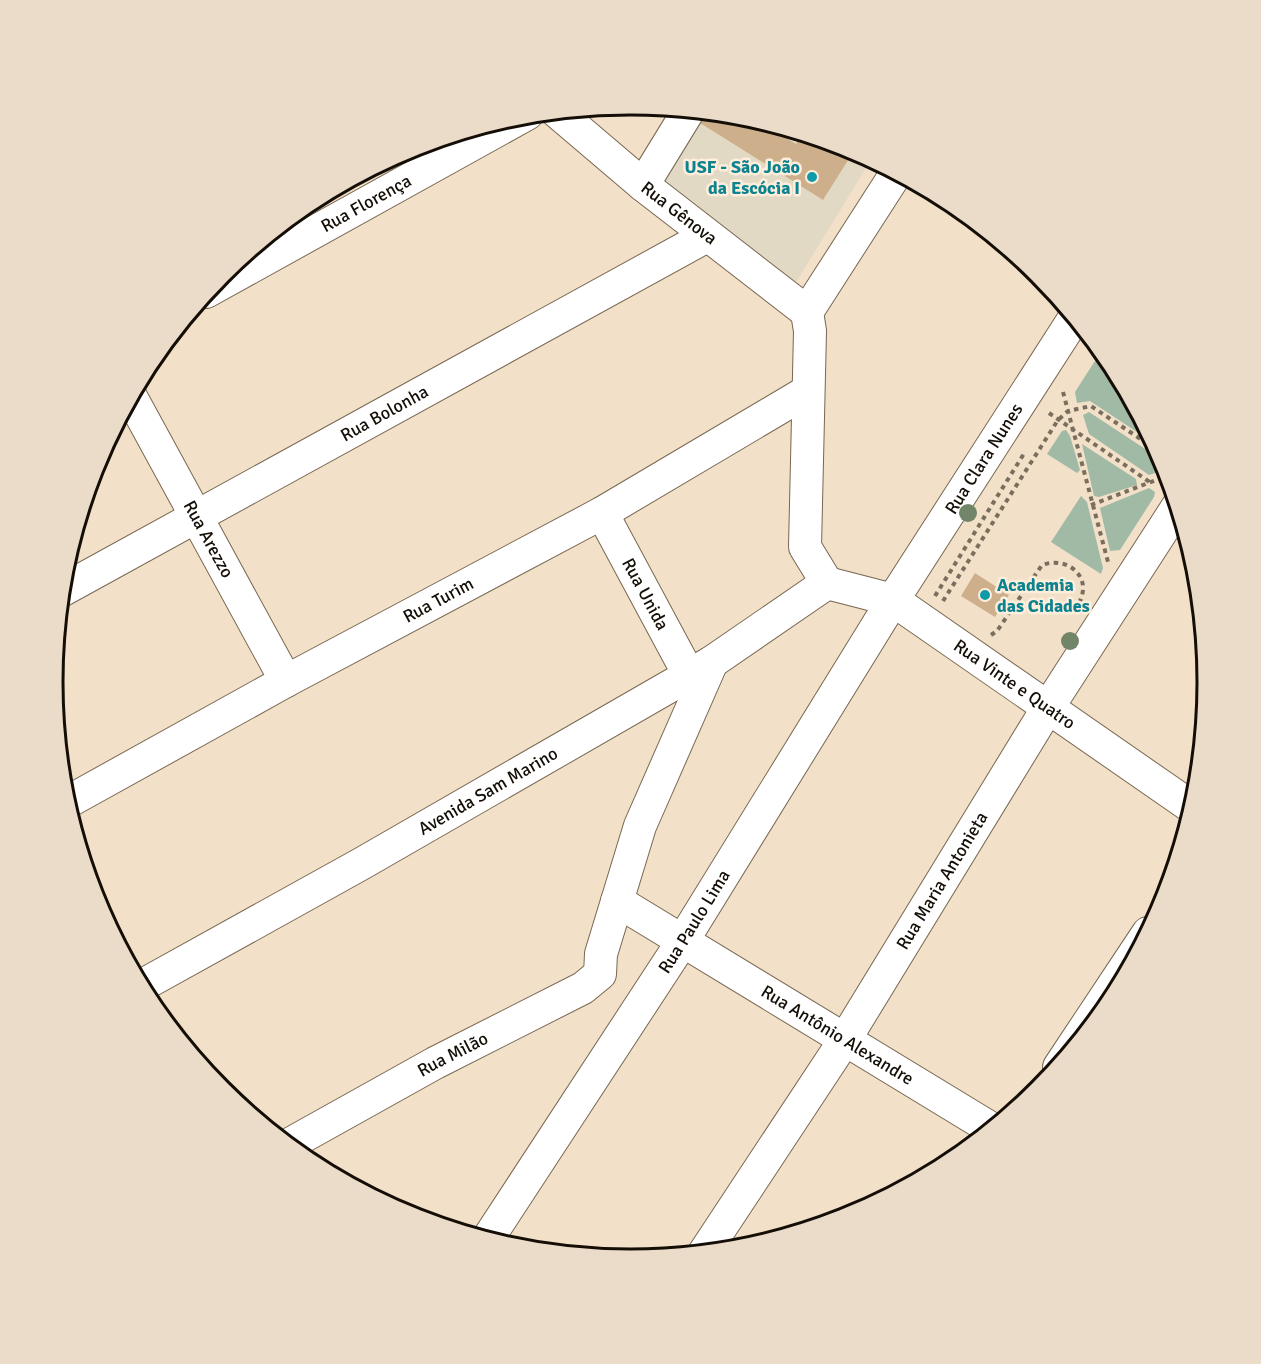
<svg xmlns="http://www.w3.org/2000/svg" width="1261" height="1364" viewBox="0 0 1261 1364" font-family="Signika,sans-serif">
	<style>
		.medical { fill: #e2d9c4 }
		.green { fill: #a0baa6 }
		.building { fill: #cdb08b }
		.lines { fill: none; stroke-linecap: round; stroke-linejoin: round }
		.minor-casing { stroke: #786752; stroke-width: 34 }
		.path { stroke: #7a6e5f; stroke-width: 4; stroke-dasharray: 4.5 4.5; stroke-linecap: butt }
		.minor { stroke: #fff; stroke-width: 32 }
		.tree { fill: #738569 }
		.culture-dot { fill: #0f9aa8; stroke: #feeedb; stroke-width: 2 }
		.labels { text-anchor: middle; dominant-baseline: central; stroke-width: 5; stroke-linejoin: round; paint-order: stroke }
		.culture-label { font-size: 18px; font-weight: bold; fill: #0d838f; stroke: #feeedb; text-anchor: end }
		.street-label { font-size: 18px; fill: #140e06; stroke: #feeedb }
		.rim { fill: none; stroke: #140e06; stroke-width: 3 }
	</style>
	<rect width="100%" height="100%" fill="#f3e0c8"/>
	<path class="medical" d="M697,111l47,4 108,33 19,12 -92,150 -131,-113z"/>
	<path class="green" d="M1102,350l9,11 44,83 -65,-43 -13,2 -2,-11z
		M1089,412l76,50 2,7 -18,6 -60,-41 -6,-19z
		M1066,430l4,6 10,34 -3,3 -30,-19 15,-23z
		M1082,444l54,35 1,6 -38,12 -5,-1z
		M1149,488l6,4 -1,5 -34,53 -10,1 -10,-43z
		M1081,496l6,6 16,66 -2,6 -50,-32z"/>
	<path class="building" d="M707,112l37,3 34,11 -3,5 21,13 6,-11 30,9 20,12 -29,46 -123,-77z
		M975,573l34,22 -14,22 -34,-21z"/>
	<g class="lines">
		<g class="minor-casing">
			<g id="minor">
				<path id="s1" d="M556,111l87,74 164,127"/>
				<path d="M643,185l46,-75"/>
				<path id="s2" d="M206,292l321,-178"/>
				<path d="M807,312l3,19 -5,216 22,36"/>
				<path d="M807,312l90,-140"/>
				<path id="s3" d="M131,397l155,284"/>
				<path id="s4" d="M602,513l87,162"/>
				<path id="s5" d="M827,583l66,17 300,208"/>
				<path id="s6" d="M61,591l646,-355"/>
				<path id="s7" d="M66,803l220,-122 316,-168 206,-122"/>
				<path id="s8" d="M617,901l375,228"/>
				<path id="s9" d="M141,986l220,-122 351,-202 115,-79"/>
				<path d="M1059,1067l89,-134"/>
				<path id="s10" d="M288,1145l147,-82 148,-75 17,-14 1,-20 39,-128 72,-164"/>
				<path id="s11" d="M487,1240l195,-298 211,-342 182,-283"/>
				<path id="s12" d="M704,1253l140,-212 203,-332 131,-203"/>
			</g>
		</g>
		<path class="path" d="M1063,392l45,170
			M1049,413l102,70
			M1091,505l78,-30
			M935,596l90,-144
			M943,601l115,-181 10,-9 23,-5 69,46
			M991,635l6,-4 45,-66c24,-9 50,10 38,36"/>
		<use href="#minor" class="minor"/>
	</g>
	<g class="tree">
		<circle cx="968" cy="513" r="9"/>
		<circle cx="1070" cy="641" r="9"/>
	</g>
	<g class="culture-dot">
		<circle cx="812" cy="177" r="6"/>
		<circle cx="985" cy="595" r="6"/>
	</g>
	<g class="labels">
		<g class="culture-label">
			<text x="800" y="167">USF - São João<tspan x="800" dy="21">da Escócia I</tspan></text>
			<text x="997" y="585" text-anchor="start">Academia<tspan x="997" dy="21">das Cidades</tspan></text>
		</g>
		<g class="street-label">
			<text stroke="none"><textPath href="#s2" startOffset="183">Rua Florença</textPath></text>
			<text stroke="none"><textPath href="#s1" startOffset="160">Rua Gênova</textPath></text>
			<text stroke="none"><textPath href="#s6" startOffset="369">Rua Bolonha</textPath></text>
			<text stroke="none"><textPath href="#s11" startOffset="926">Rua Clara Nunes</textPath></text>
			<text stroke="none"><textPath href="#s3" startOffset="162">Rua Arezzo</textPath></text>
			<text stroke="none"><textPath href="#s4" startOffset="92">Rua Unida</textPath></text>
			<text stroke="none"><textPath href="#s7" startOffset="424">Rua Turim</textPath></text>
			<text stroke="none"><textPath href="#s5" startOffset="216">Rua Vinte e Quatro</textPath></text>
			<text stroke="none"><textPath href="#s9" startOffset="398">Avenida Sam Marino</textPath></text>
			<text stroke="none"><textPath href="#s12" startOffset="442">Rua Maria Antonieta</textPath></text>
			<text stroke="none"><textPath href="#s11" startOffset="380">Rua Paulo Lima</textPath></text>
			<text stroke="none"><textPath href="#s8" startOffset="258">Rua Antônio Alexandre</textPath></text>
			<text stroke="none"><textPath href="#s10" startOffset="188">Rua Milão</textPath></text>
		</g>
	</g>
	<path d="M0 0H1261V1364H0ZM63 682a567 567 0 1 1 1134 0a567 567 0 1 1-1134 0Z" fill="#ebdcca" fill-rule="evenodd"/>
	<path class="rim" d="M63 682a567 567 0 1 1 1134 0a567 567 0 1 1-1134 0Z"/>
</svg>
